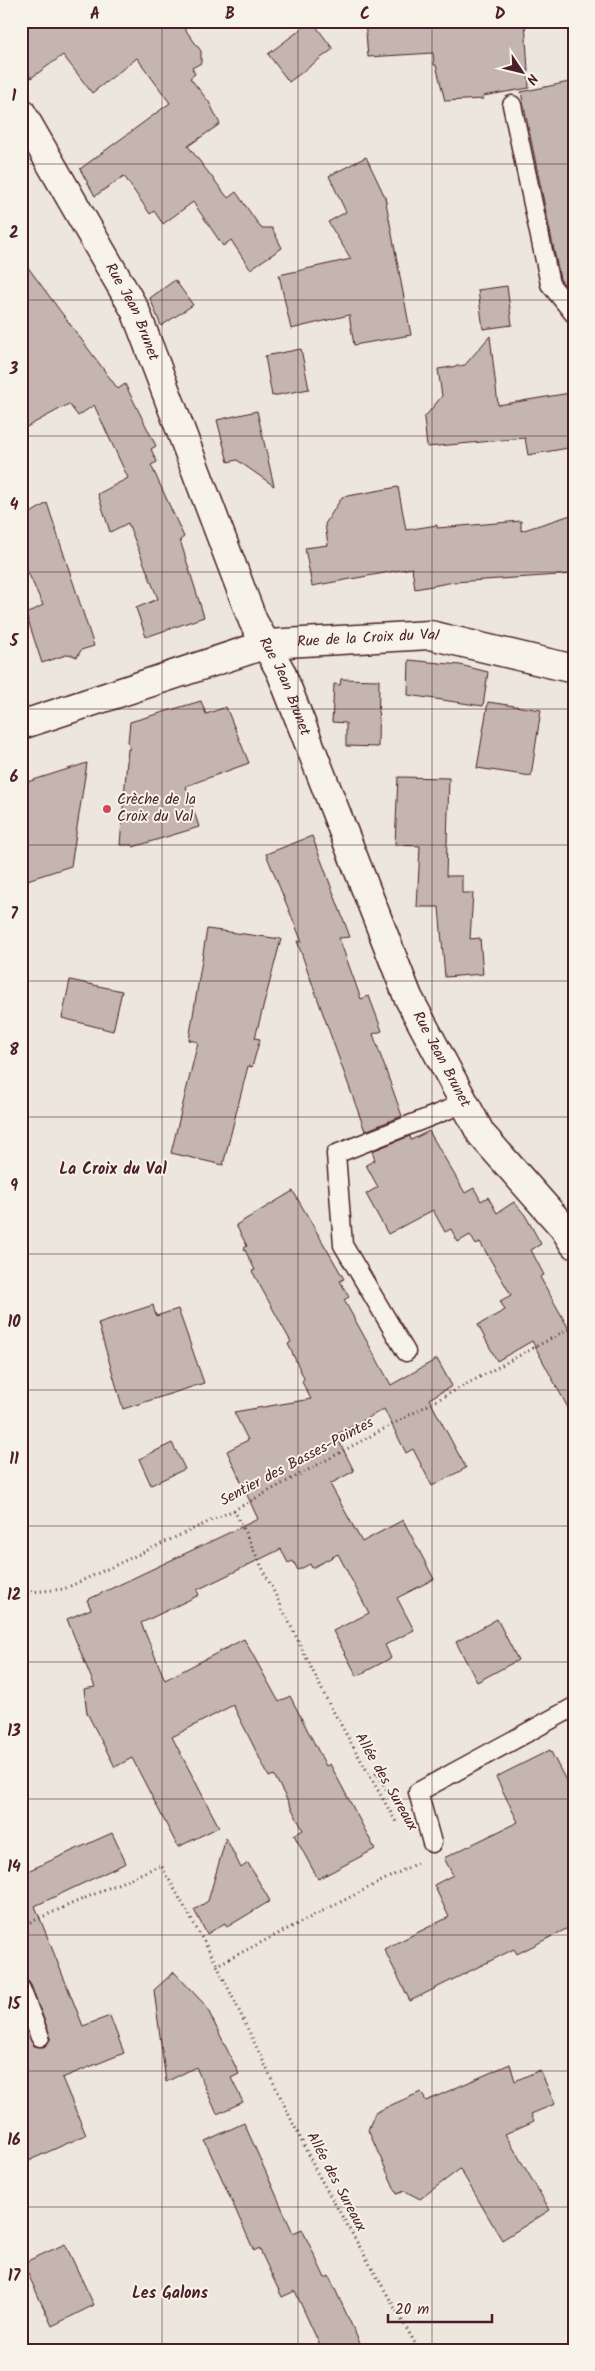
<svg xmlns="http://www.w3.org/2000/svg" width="595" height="2371" viewBox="0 0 595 2371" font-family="Kalam,sans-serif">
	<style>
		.building { fill: #c4b5b0; stroke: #4a1f2b }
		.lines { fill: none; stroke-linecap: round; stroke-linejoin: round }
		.lane-casing { stroke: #4a1f2b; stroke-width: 21 }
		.street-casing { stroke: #4a1f2b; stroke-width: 31 }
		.path { stroke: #4a1f2b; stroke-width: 3; stroke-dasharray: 1 4; stroke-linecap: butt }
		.lane { stroke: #f7f3e8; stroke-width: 18 }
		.street { stroke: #f7f3e8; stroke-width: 28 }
		.grid { fill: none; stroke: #4a1f2b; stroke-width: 1; stroke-opacity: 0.55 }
		.poi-dot { fill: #d1495b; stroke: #f7f3e8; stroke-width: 2 }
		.labels { text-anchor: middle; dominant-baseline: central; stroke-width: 4; stroke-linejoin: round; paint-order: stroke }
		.street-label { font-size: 15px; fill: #4a1f2b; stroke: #f7f3e8 }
		.poi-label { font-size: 15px; fill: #4a1f2b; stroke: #f7f3e8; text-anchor: start }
		.neighbourhood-label { font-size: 16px; font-weight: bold; fill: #4a1f2b; stroke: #f7f3e8 }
		.neatline { fill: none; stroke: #4a1f2b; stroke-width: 2 }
		.grid-label { font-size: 16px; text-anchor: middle; font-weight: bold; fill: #4a1f2b }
	</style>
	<rect width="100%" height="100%" fill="#ece6dd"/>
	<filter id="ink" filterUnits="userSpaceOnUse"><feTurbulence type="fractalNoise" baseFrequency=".02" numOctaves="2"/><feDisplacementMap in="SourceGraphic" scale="10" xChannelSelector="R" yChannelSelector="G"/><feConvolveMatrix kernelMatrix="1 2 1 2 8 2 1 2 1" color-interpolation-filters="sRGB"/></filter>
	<g filter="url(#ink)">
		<path class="building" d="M21,21h158l22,30v12l-9,5 3,6 -5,4 19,24 11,22 -32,22 40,52 8,-6 25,36h11l10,20 -32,21 -19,-29 -8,6 -30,-44 -30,22 -9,-13 -4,3 -26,-38 -29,20 -15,-27 90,-66 -33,-45 -45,35 -29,-38 -32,23 -10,-19z
			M312,21l21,28 -44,33 -21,-28z
			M365,21h160l4,67 -46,8v3l-38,2 -9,-36h-2l-1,-12 -65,4z
			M574,81v206l-7,1 -7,-9 -39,-187z
			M366,157l19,40 26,138 -57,10 -5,-30 -58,14 -12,-54 72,-16 -23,-37 18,-10 -17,-36z
			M21,258l97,131 7,-5 31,62 -5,3 6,13 -6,3 33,72 -4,3 24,77 -58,20 -10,-29 22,-9 -30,-76 -18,9 -12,-38 30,-16 -34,-73 -16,11 -9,-12 -48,26z
			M175,280l18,25 -32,21 -11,-28z
			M507,286l5,39 -29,4 -5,-39z
			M490,336l8,69 72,-12 4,21v33l-46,8 -3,-17 -98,9 -3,-29 18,-22 -4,-27 27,-4z
			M301,349l8,40 -37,7 -7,-40z
			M257,411l17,75 -37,-26 -9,2 -11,-42z
			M398,487l8,43 31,-5v3l84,-7v10l53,-17v60l-120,8 -39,7 -3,-21 -100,18 -7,-38 23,-3 -3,-21 17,-27z
			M47,503l47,143 -13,4 -4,7 -8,-3 -27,9 -16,-49 17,-9 -22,-48v-38z
			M409,660l51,5 28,7 -5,34 -75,-11z
			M341,679l38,1 -1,67 -32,-1v-23l-14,-1 2,-38 6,1z
			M201,701l5,13 20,-7 23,56 -63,23 13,41 -66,20 -1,-2h-12l8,-96h2l-2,-7 2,-20z
			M488,702l53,8 -10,66 -54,-8z
			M87,763l-16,103 -50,16v-98z
			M398,777l51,1 -3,98h16v17h11l-3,46 10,-1 3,36 -38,3 -6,-70h-22l3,-61 -25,-1z
			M312,836l38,101 -11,1 22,61 8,-3 13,35 -9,3 29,82 -37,15 -68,-190 5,1 -36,-88z
			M207,929l74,10 -26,99 5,1 -8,28 -4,-1 -25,99 -52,-12 27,-111 -9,-2z
			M70,980l52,11 -9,40 -51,-13z
			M429,1131l36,62 9,-5 7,13 7,-4 9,16 17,-11 11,13 16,29 -10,6 13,25 -4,2 34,61v81l-42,-78 -35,20 -19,-36 27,-15 -5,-9 11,-6 -31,-53 -4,3 -6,-10 -12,7 -7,-13 -6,3 -12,-22 -45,24 -22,-40 12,-7 -12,-22 9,-5 -3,-9 38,-15 1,4z
			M293,1191l51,88 -4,2 9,16 -5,3 47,85 46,-26 15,27 -23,13 37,69 -34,18 -19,-37 -7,4 -22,-44 -48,26 18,36 -24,13 32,58 41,-22 31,59 -37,19 17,32 -29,15 6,13 -34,18 -24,-45 36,-18 -31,-59 -26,14 -2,-4 -12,6 -5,-9 -5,2 -7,-14 -84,41 2,5 -58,28 24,57 79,-41 35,63 11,-6 36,70 4,-2 45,85 -57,30 -24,-44 9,-5 -29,-55 -5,2 -36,-72 -61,32 47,90 -41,20 -46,-89 -17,9 -28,-54 -3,-24 11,-2 -28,-68 24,-10 -4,-9 171,-81 -31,-68 21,-11 -14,-28 77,-13 -9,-17 2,-4 -16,-34 3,-2 -39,-71 3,-1 -11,-22 3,-2 -11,-21z
			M153,1305l3,11 22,-7 26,74 -81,26 -25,-86z
			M172,1443l13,26 -34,16 -12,-26z
			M497,1619l21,41 -41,22 -21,-40z
			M550,1750l24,46v129l-57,29 -3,-5 -104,52 -26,-52 65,-32 -15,-32 19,-10 -9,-17 74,-36 -22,-45z
			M112,1833l14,30 -91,43 48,120 27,-10 14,37 -62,25 24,57 -65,29v-146l13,28 10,1 7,-9 -20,-53 -4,-5 -6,-1v-105z
			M226,1838l15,30 7,-5 22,38 -43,26 -2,-4 -18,11 -13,-24 14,-9z
			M174,1972l32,34 33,68 -8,4 12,24 -26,12 -21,-47 -30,15 -12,-92z
			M510,2064l5,17 25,-11 15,34 -24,10 3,7 -29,13 45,76 -48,30 -42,-71 -40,30 -15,-8 -8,3 -29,-64 7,-17 14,-7 32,-14 5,9z
			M244,2123l49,110 9,-4 23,49 4,-2 34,74h-41l-27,-59 -13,6 -23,-49 -5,3 -49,-110z
			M65,2244l29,61 -42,21 -29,-63z"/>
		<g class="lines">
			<g class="lane-casing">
				<path id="lane" d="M512,105l38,179 24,30
					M406,1352l-63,-107 -7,-91 129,-51
					M432,1843l-14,-51 156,-85
					M21,1989l19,48"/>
			</g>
			<g class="street-casing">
				<g id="street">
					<path id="s1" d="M21,112l114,198 118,311 28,51 127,325 73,137 83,94 10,16"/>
					<path id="s2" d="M21,725l246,-81 163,-9 144,34"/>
				</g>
			</g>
			<path class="path" d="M234,1510l94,192 68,120
				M21,1593l43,-4 170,-79 340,-184
				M371,1777l6,-4 13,23
				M417,1863l-200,102 99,206 103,179
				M21,1926l140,-61 56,100"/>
			<use href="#lane" class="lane"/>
			<use href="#street" class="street"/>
		</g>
	</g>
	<path class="grid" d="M162,21v2329M298,21v2329M432,21v2329M21,164h553M21,300h553M21,436h553M21,572h553M21,709h553M21,845h553M21,981h553M21,1117h553M21,1254h553M21,1390h553M21,1526h553M21,1662h553M21,1799h553M21,1935h553M21,2071h553M21,2207h553"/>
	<circle class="poi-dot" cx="107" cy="809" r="5"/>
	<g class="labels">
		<g class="street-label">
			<text stroke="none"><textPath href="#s1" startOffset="229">Rue Jean Brunet</textPath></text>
			<text stroke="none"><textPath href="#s2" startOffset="360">Rue de la Croix du Val</textPath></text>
			<text stroke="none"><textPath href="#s1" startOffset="634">Rue Jean Brunet</textPath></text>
			<text stroke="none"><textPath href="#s1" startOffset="1039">Rue Jean Brunet</textPath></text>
			<text transform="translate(297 1462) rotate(-28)">Sentier des Basses-Pointes</text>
			<text transform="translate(386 1782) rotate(60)">Allée des Sureaux</text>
			<text transform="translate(336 2182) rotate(62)">Allée des Sureaux</text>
		</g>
		<g class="poi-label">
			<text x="117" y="800">Crèche de la<tspan x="117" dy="17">Croix du Val</tspan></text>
		</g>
		<g class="neighbourhood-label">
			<text x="113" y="1169">La Croix du Val</text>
			<text x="170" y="2293">Les Galons</text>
		</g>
	</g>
	<rect width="595" height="2371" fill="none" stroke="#f7f3e8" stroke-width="55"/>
	<g transform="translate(522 72) rotate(125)" stroke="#f7f3e8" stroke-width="4" paint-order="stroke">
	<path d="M0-4L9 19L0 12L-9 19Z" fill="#4a1f2b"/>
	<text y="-8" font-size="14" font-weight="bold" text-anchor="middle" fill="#4a1f2b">N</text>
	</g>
	<path d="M388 2314v8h104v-8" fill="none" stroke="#4a1f2b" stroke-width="2.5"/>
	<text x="395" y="2314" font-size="15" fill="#4a1f2b" stroke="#f7f3e8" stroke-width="4" paint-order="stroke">20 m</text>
	<rect x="28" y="28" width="540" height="2316" class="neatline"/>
	<g class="grid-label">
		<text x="95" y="19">A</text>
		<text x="230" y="19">B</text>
		<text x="365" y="19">C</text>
		<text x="500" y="19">D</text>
		<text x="14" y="101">1</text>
		<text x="14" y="238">2</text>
		<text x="14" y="374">3</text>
		<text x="14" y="510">4</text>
		<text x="14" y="646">5</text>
		<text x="14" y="782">6</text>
		<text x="14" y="919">7</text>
		<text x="14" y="1055">8</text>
		<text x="14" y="1191">9</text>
		<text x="14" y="1327">10</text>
		<text x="14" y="1464">11</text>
		<text x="14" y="1600">12</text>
		<text x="14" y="1736">13</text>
		<text x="14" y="1872">14</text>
		<text x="14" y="2009">15</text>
		<text x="14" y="2145">16</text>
		<text x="14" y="2281">17</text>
	</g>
</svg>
